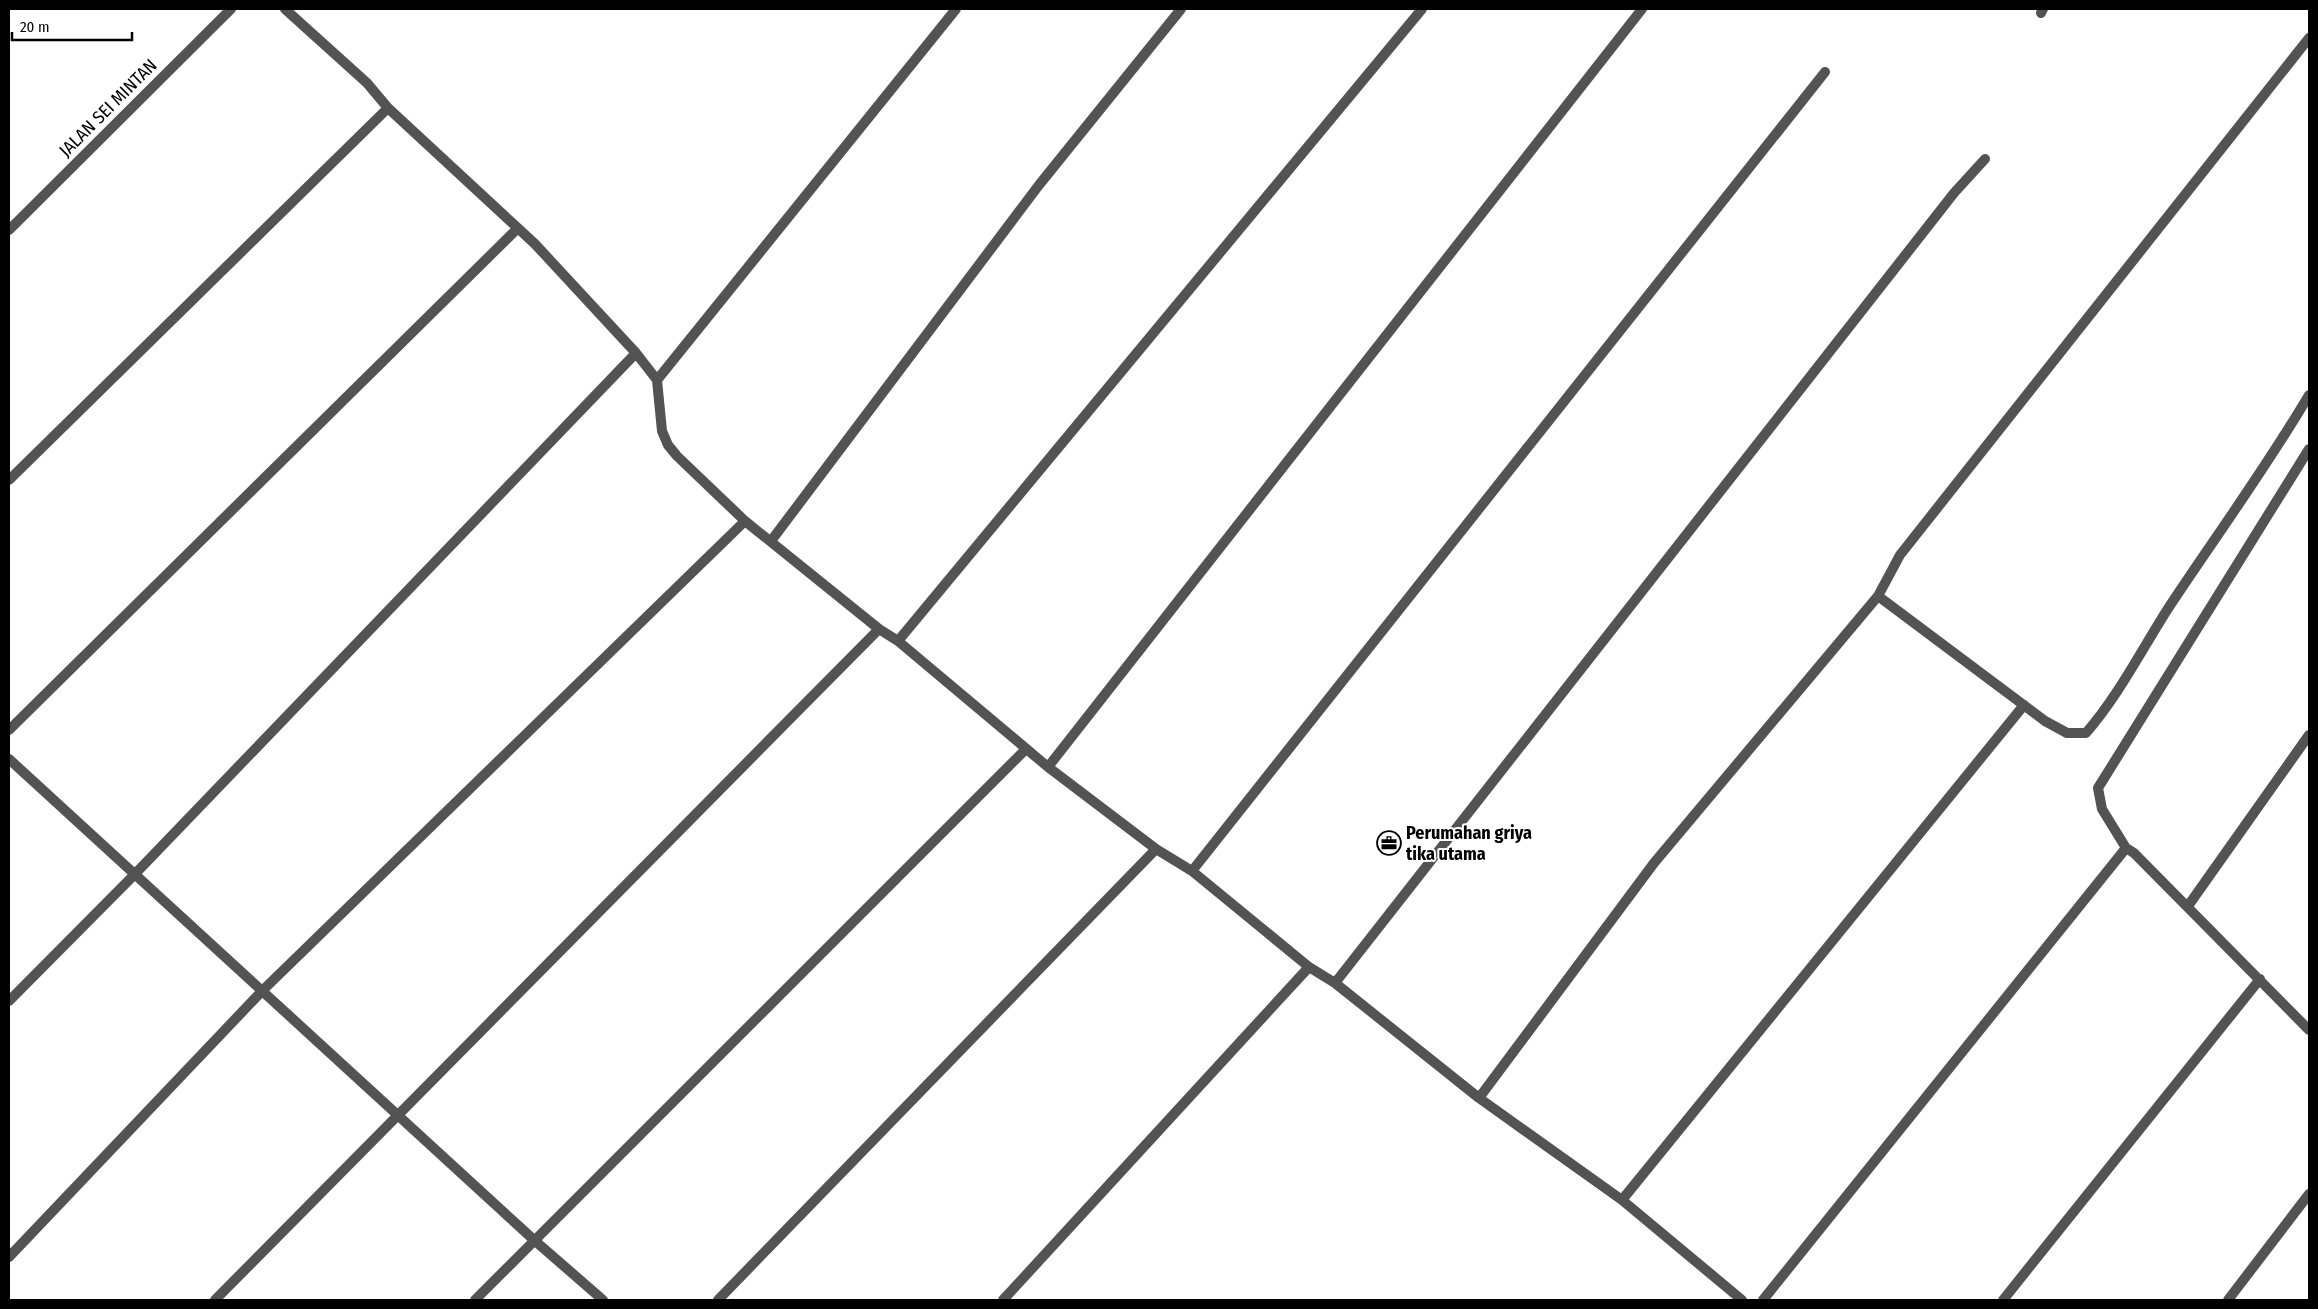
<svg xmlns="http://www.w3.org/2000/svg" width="2318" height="1309" viewBox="0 0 2318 1309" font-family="'Fira Sans Condensed',sans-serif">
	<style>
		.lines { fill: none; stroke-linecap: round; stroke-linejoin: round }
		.minor { stroke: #535353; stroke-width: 10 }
		.tertiary { stroke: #535353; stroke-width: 10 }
		.labels { text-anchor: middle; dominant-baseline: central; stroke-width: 4; stroke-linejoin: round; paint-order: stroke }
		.street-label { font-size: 18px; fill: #000; stroke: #fff }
		.poi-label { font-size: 18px; font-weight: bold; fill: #000; stroke: #fff; text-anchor: start }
	</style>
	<rect width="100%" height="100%" fill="#fff"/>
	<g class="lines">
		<path class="minor" d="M285,9l82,74 21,25 147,136 101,109 21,27 5,51 6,14 9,11 68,65 134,108 19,12 150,126 108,82 36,22 117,96 26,16 144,115 143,102 120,100
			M2041,13l2,-4
			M657,380l299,-371
			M2309,449l-211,339 4,21 24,39 8,5 175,177
			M9,480l379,-372
			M771,541l268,-356 142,-176
			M1878,596l167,125 22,12h19c33,-38 56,-84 83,-126 47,-71 97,-139 140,-212
			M898,641l524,-632
			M9,730l509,-502
			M9,759l525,481 69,60
			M1048,767l594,-758
			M1192,871l633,-799
			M2188,906l121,-171
			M1335,983l619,-790 31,-34
			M9,1001l125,-126 502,-522
			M1479,1098l175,-235 224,-267 22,-41 409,-517
			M1622,1200l402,-495
			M9,1257l253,-266 483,-470
			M215,1300l664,-671
			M475,1300l551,-551
			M718,1300l438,-451
			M1003,1300l306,-333
			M1763,1300l363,-452
			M2003,1300l257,-321
			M2228,1300l81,-106"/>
		<path class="tertiary" d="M9,230l222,-221"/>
	</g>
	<defs>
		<g id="office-ring" transform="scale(1.25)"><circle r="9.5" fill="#fff" stroke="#000" stroke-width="1.5"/><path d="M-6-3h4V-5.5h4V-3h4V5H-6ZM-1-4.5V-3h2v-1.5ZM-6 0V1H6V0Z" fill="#000"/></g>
	</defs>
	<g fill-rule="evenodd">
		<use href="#office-ring" x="1389" y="843"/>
	</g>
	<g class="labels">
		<g class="street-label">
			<text transform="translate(108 108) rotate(-45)">JALAN SEI MINTAN</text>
		</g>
		<g class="poi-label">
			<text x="1406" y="833">Perumahan griya<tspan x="1406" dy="21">tika utama</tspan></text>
		</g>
	</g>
	<rect width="2318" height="1309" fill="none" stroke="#000000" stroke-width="20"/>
	<path d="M12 32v8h120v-8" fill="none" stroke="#000000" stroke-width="2.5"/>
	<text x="20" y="32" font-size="15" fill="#000000" stroke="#ffffff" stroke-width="4" paint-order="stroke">20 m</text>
</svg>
